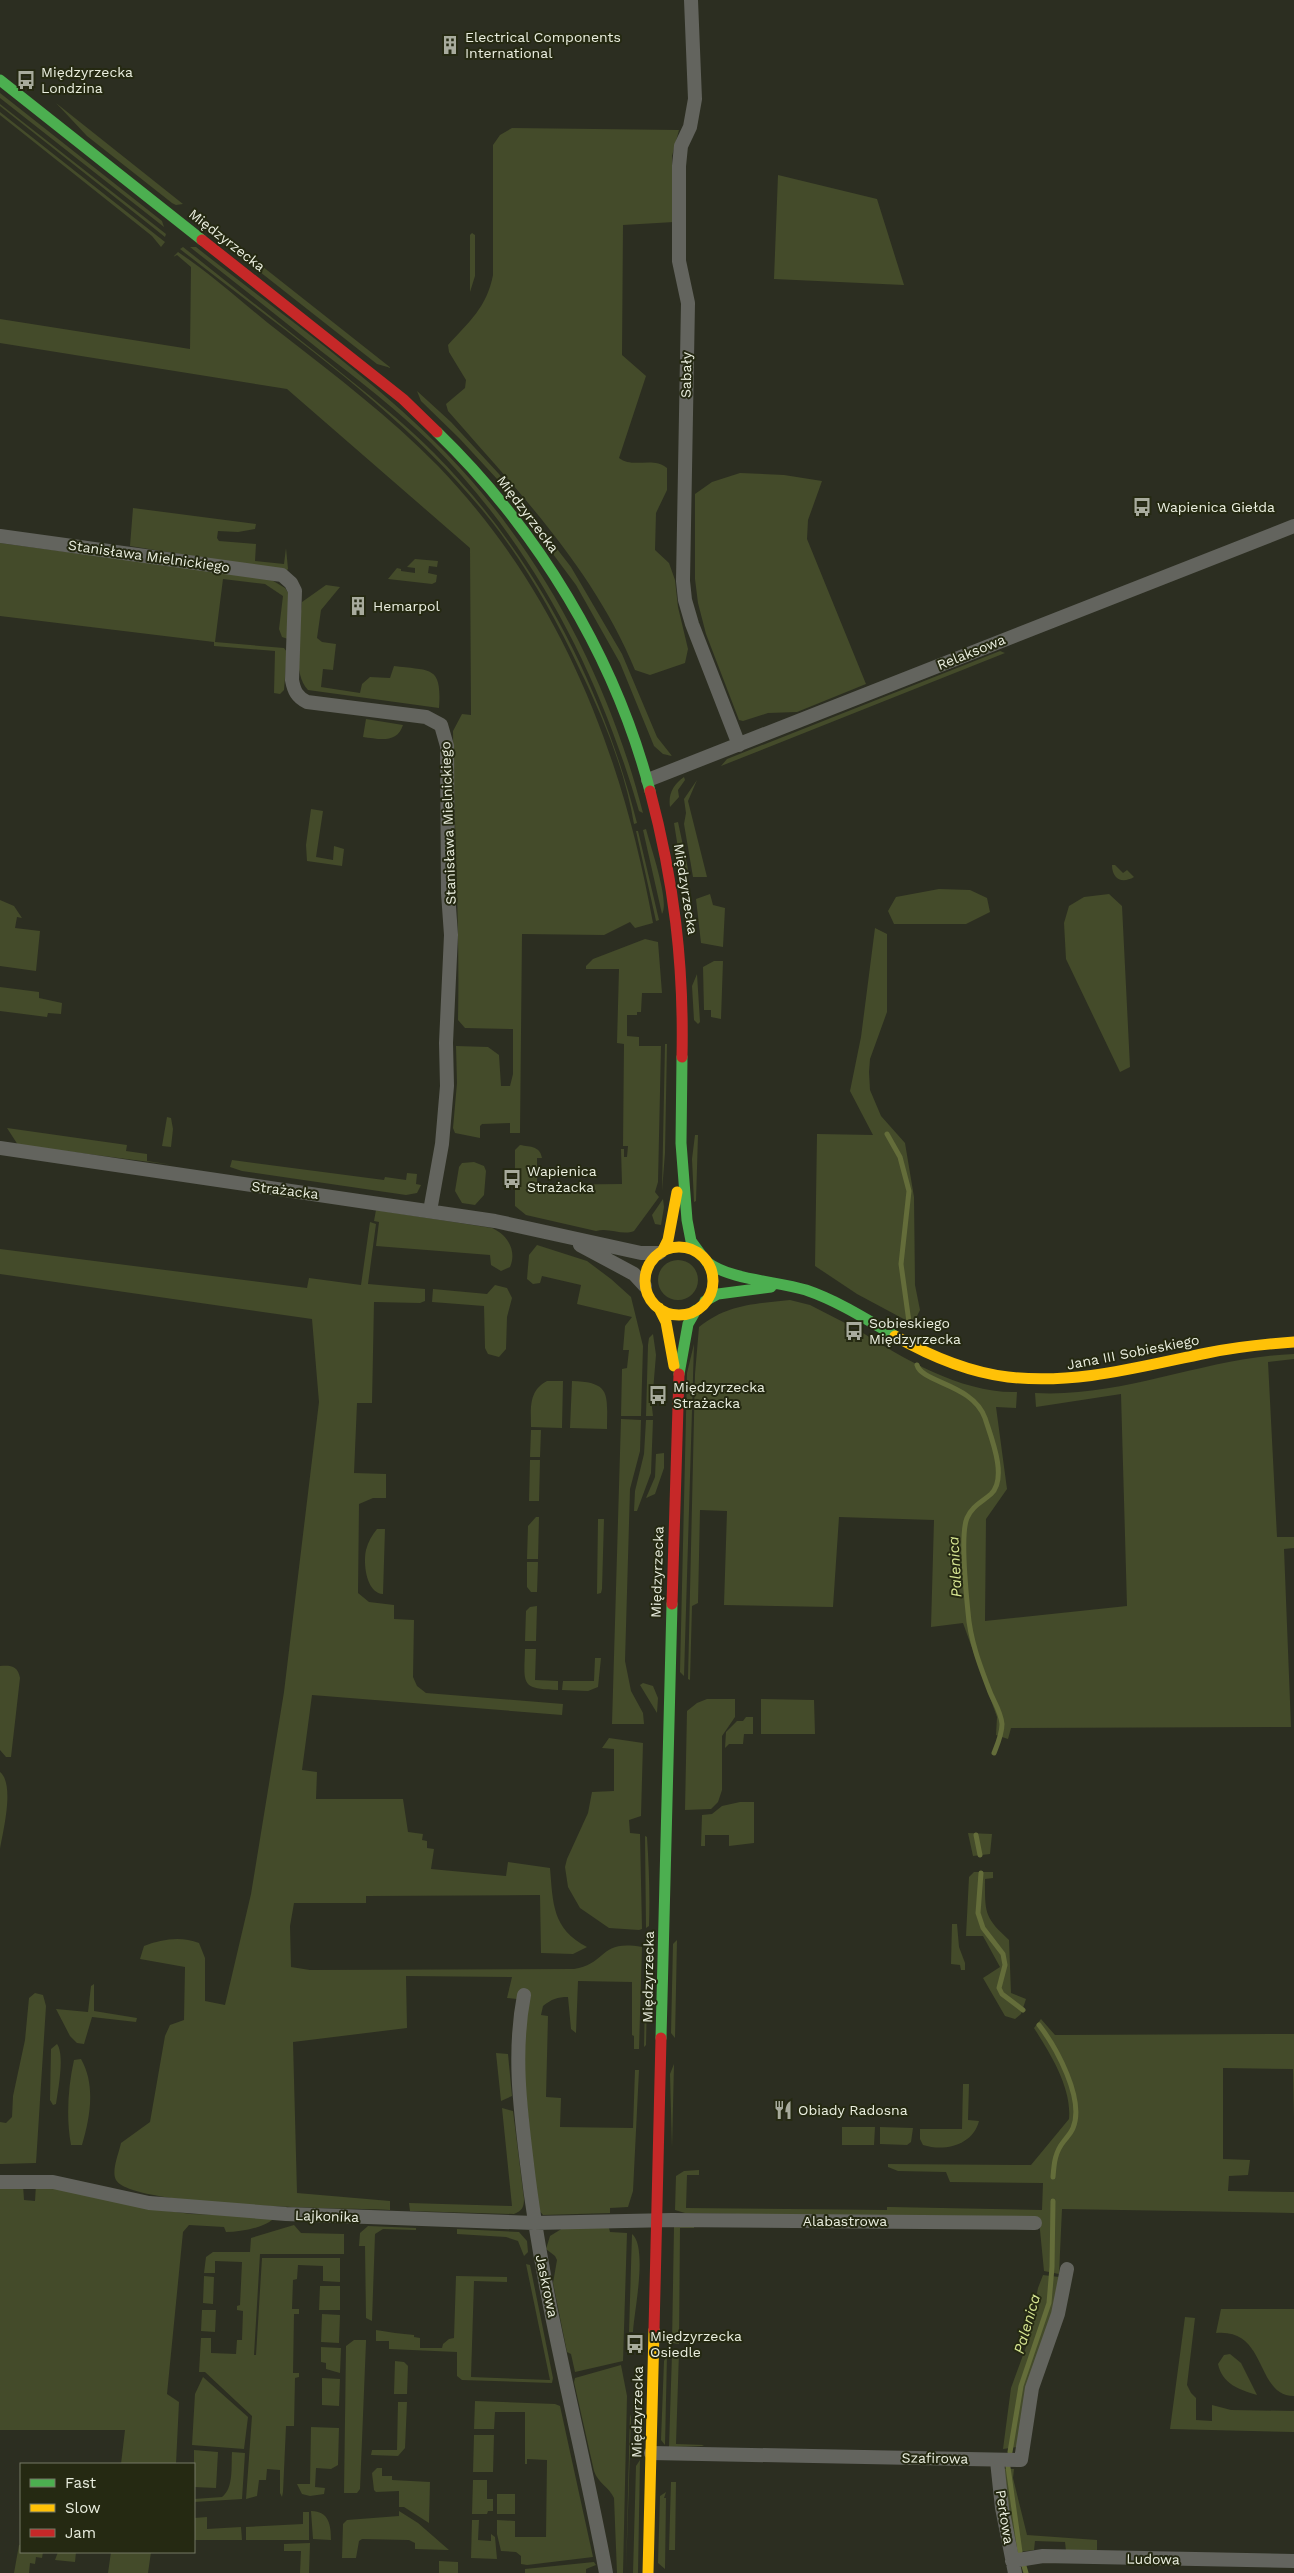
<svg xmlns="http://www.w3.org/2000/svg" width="1294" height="2573" viewBox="0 0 1294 2573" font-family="'Work Sans',sans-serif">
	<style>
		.green { fill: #444b2a }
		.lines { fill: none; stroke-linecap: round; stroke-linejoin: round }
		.stream { stroke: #646d3a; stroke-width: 5 }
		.street { stroke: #63645e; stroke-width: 14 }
		.fast { stroke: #4caf50; stroke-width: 11 }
		.slow { stroke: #ffc107; stroke-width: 11 }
		.jam { stroke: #c62828; stroke-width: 11 }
		.labels { text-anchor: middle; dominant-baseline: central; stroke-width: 4; stroke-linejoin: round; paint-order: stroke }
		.poi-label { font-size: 14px; fill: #ebefe0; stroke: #252912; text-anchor: start }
		.street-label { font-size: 14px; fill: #ebefe0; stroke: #252912 }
		.water-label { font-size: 15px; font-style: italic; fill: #d7e692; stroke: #252912 }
	</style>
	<rect width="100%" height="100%" fill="#2c2e21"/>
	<path class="green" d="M0,93l162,128 2,6 -164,-129z
		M56,103l127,101 -7,1 -4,-2 -85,-67z
		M0,104l166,130 -1,3 -165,-131z
		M0,112l165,130 -4,5 -9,-11 -152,-121z
		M512,128l167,2 -7,26 2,66 -51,3 -1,130 24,21 -27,82c14,11 34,-2 48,10v22l-11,23 -1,37 14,13 6,17 3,27 10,42 -3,14 -35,12 -15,-5c-41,-100 -117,-179 -187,-259l-2,-7 19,-16 1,-8 -17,-28 -1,-7c21,-23 39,-38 45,-70v-130l7,-10z
		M778,175l99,24 27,86 -130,-6z
		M195,213l196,155 -14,-4 -182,-143 -2,-7z
		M472,233l3,2v41l-5,16v-57z
		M183,247c48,38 97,77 145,115 37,30 73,58 106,91 101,102 168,232 203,370l-3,1c-9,-54 -31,-107 -55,-156 -24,-51 -52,-101 -87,-146 -86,-109 -204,-188 -312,-273z
		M190,247h6c83,66 177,131 250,206 96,99 163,227 197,360l-4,-2c-40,-138 -105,-265 -208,-368 -34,-33 -72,-63 -110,-92 -43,-35 -87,-69 -131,-104z
		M178,252c36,24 69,55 104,82 54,42 108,83 156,132 122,127 184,286 215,457l-18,5 -5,-6 -26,13 -82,-1 -2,199h-10v-10l-28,1 -2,2v12l-25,-5 -2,-5 4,-45 -1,-37 32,1 11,8 2,31h9l3,-12v-45l-48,-1 -7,-8c2,-96 -4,-192 -5,-289l9,-17 9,1 -1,-167 -183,-159 -287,-46v-24l190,30 1,-82 -14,-12 -4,2z
		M417,391l34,31 48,52 72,93 51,87 35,83 15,19 -9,-2 -9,-8 -34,-83 -44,-78 -78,-105 -39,-42 -38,-37z
		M740,473l44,2 38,6 -14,39 -1,19 59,145 -69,28 -29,1 -25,8 -4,-1 -33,-86 -8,-31 -3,-24v-85l17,-12z
		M133,508l123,16 -1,5 -17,3 -20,-1 -1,7 2,3 37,3 -1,17 29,3 2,-16 2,21 -2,2 -156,-25z
		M0,543l270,36 15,9 4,6 -1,45 -6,-2 -3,-8 4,-33 -18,-12 -42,-5 -8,63 69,6 3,4 -3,38 -4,4 -6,-1 1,-42 -61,-5v-4l-214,-26z
		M415,559l23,2 -1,6 -8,-1 -1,7 9,2 -1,7 -4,2 -44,-5 9,-11 4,1v2l14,2v-5l-8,-1z
		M326,585l14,2 -19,23 -4,28 5,4 14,2 -3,26 -10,-1 -2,18 39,6 2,-9 8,-7 20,1 4,-12c37,5 48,-1 45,42l-131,-18c-17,-16 -8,-66 -6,-88z
		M1000,651l5,2 -284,113 6,-7z
		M366,719l37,6c-6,19 -24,14 -40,12z
		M684,777l1,3 -7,10 1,7 -9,10c-2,-13 3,-22 14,-30z
		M697,780l-9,21 19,76h-14l-9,-53 2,-11 -2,-14z
		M311,809l12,2 -7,46 17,3 1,-14 10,3 -2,17 -35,-5 -1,-16z
		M678,822l10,47 -2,2 -6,-10 -6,-38z
		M646,829c4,16 24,73 16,85l-19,-84z
		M636,831h2l21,89 -3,1z
		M1112,865h3l8,8 4,-3 7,7c-12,7 -22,2 -22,-12z
		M939,889l31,1 17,8 3,14 -24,12h-72l-6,-13 8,-14z
		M710,894l3,11 12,3 -2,39 -22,-4 -5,-44z
		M1109,894l13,12 8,161 -10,5 -54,-113 -2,-36 5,-17 15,-9z
		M0,900l14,6 8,12 -5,-1 -2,11 25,3 -4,40 -36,-5z
		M875,928l12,6v78l-17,47 -1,13 1,18 11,26 24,27 9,54 1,88 5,25 -7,14 -56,-30 -42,-28 2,-132 56,1 -23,-44 11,-54z
		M645,939l13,3 4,51h-20l-1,19h-4v3h-10v21l12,1v9h22l-3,136 -3,10 4,5 -25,34c-12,5 -25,-4 -38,0l-70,-16 -11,-9v-56l5,-5c11,2 20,1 22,13h-5v27l85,-1 -1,-35h3v8h3l1,-11h-5l1,-102 -7,-1 2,-74h-33v-3l7,-7z
		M714,961h9l-2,58 -10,-2v-7h-7l-1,-43z
		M697,974l3,48 -2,2 -4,-4 -2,-34z
		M0,987l39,5v6l23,5 -1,11 -13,-1 -1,4 -47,-6z
		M665,1044h2l-2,109 -3,38z
		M167,1117l4,1 2,11 -2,18 -9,-1z
		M7,1128l120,17 -1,6 21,3v7l26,4 -155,-20z
		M695,1135h3l-2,66 -2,1 -2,-43z
		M232,1160l152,20 1,-3 21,3 1,-7 10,1 -1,10 5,1 -4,8 -11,2 -164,-24 -12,-4z
		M474,1162l10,4 2,5 -2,24 -9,10 -13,-2 -7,-12 4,-24 3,-4z
		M663,1199l1,8 -3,18 -6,-1 -3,-9z
		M376,1210l116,18c16,7 25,23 18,39l-9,4 -10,-6 -1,-10 -114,-9 3,-24 -5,-1z
		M370,1222l6,2 -8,60 57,5v12l-5,2 -46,-1 -2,101h-15l-3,70 32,1v24h-13l-14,6 -1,89 11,9 25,3v14l20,1 -1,57 4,9 9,7 137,11 -1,11 -250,-20 -10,75 15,2 -1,27h87l5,33 15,2 -1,6 5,1v7l7,1 -3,20 75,7 2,-14 42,6c3,35 2,61 37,79l-14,7 -32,-1 -1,-58 -174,1v7h-72l-4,23 1,41 19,3 264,-1c33,-5 25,-30 68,-22l-3,102h-5v-13l-2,-1v-53l-54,-1 -2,52 -5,-4 -3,-32c-11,0 -16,2 -25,9l-2,9 7,1 -2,81 15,1 -1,29 73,1 2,-58h4l-6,121 -5,16 -18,1v5l-67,2 -6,-7 -20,-209 -10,-1 5,-21 -106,-1 1,52 -114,14 4,151 93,8v9c-39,-2 -258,-2 -274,-30 -5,-9 3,-27 5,-37l29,-21 15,-86 5,-11 14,-5 1,-53 -45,-8 4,-13c18,-7 37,-10 55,-3l6,15v43l20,4 26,-111 33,-202 35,-290 -7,-83 -312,-45v-25l307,39 2,-10 52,7z
		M537,1245l50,16 24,18 20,18 12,49 -2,70h-20l1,-47 5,-1 2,-18h-6l2,-24 7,-9 -55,-13 4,-19 -39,-9 -2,7 -7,1 -6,-5 2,-24z
		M658 1280a20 20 0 1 1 40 0a20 20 0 1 1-40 0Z
		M495,1285l12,3 5,10 -5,19 -1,32 -7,8 -11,-3 -3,-6 -1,-42 -52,-4 1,-13 54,5z
		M790,1300l20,5 37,19 -3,6 12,7 4,-6c43,28 104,63 157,61l-1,16 -20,-1 11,82 -21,30 -1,102 142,-15 -6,-212 -85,13 -1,-14c88,5 171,-36 259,-39v5l-26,3 9,175h17v11l-10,1 7,178 -280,1 -3,11 -12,-4 1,-18 -34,-94 -32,4 3,-107 -95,-3 -6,90 -109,-2 3,-94 -27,-1 -2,93 -6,3 -2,74 -2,-1 7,-305 4,-47c29,-23 56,-23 91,-27z
		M653,1334l3,21 -3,36h-3l3,25h-7l2,-71 1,-7z
		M694,1344l-10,332 -4,-4 7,-299z
		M547,1381h16l-1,47 -31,-1c0,-18 -3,-36 16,-46z
		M572,1381c40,1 35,14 35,48l-37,-1z
		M621,1419l20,1 -1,31 -10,38 -5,172 6,30 12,22 1,11h-32z
		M646,1420h7l-2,53 -14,38h-3l1,-20 9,-37z
		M531,1430h10l-1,27h-10z
		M664,1453v15l-9,26 -9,4 9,-21 1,-23z
		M530,1460h10l-1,41h-10z
		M536,1517h3l-1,42h-11l1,-33z
		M598,1519h6l-2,70 -1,4 -4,1z
		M377,1529h8l-2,65c-17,-1 -20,-31 -17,-44 2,-8 6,-15 11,-21z
		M527,1562h11l-1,30h-6l-4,-5z
		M537,1606l-1,35h-11l1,-30 4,-4z
		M525,1649h11l-1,31 23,1v9c-38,-1 -34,-6 -33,-41z
		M595,1658h6l-3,29 -10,4 -26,-1 1,-9h31z
		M0,1666c11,-1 18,0 20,12l-9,79h-5l-6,-7z
		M643,1683l10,3 5,12 -1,15 -17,-28z
		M707,1699h28v18l-13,19v54l-4,12 -7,7 -26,1 2,-99 10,-8z
		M761,1699l53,1 1,34h-54z
		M746,1717h7v17h-9l-1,10h-14l-4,4 1,-16 11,-11h6z
		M609,1738l34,5 -2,73 -12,4 1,13 10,1 2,95 -3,1 -30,-2 -29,-20 -12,-21 -3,-20 2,-8 21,-46 4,-21 22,-1v-42l-12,-1z
		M0,1772c15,12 3,59 0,77z
		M740,1802h14v41l-25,3v-11h-24v11h-4l1,-31 10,-1 10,-8z
		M968,1833l24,1 -2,20 -17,2z
		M645,1836l2,1c2,30 3,59 2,89l-3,2z
		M974,1872h19v6l-8,1c0,34 -1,38 24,61l2,53 15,6 -5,15 -6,5 -10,-3 -22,-38 17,-11 -17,-31h-17l3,-59z
		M952,1924h5l2,23 6,16v7h-4l-1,-5 -9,-1z
		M677,1940l-2,98 -4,-5 2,-89z
		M646,1950l2,2 -2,93 -2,2z
		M94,1984v27l43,7 -1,4 -44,-5 -8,27 -7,-1 -7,-7 -14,-27 32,3 3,-26z
		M35,1993l8,2 3,11 -10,157 -36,1v-42l6,1 6,-6 1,-21 12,-56 4,-42z
		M1041,2019l14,16 239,-1v85l-1,-50 -70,-1v91l27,1 -2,15 -19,1 -1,15 66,1v21l-232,-4 -3,65 -15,-3 -5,-51 -354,-7 -10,-3 1,-34 8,-5 15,-1v5h-12l-1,33 201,2v-3h4l151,3 1,-27 -93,-1 -4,-10 -48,-1 -10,-4v-3l143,1 38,-46c3,-31 -19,-66 -35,-91z
		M57,2044c8,11 1,46 -1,60l-3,1 -3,-5 1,-51z
		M496,2053l12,1 4,42 -11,5z
		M81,2059c15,26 9,59 1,86h-11c-5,-27 -3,-58 3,-85z
		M674,2064l-2,84 -2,-74z
		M963,2084h6l-1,36 11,1c-6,24 -34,31 -56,24l-3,-6v-10h42z
		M502,2108l11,3 11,88c0,8 -2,12 -10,15l-104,-3 -1,-8 103,3z
		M842,2127h33l-1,18h-32z
		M880,2127l33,1 -2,14 -4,3 -27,-1z
		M36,2184l117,25 38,5 85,3c-12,11 -34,15 -50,15l-2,-5 -35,-2 -6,7 -16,162 12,8 -3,62h-55l4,-34h-125v-244l23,-1 1,15 11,1z
		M294,2225l7,8 43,1v20h-84l-6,101h2l6,-97h78v24l-17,-1v-15l-25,-1 -1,14 -4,1 -1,29h7v5h-5l-1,59h6v4l-4,1 -1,48h-8l-3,66 -1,5 -2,-4v-23l-13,-1 -1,11h-7l-2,16 -11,3 6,-83 -47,-44h-6l2,-34h10v15l25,1 1,-14h5l1,-29 -6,-1v-4l3,-1 2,-43 -27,-1v12h-11l2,-16 7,-5h37l1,-14z
		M694,2225v3h-14l-1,116 -7,-1 2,-116z
		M368,2226l48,2v2l-33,-1 -8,5 -3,87 -6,-3 -1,-72h-6l1,-13z
		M563,2228h46l1,4 17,1 -4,128 -48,11 -4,-18 -4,-2 -14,-69 4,-23 -2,-4 -9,-7 4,-13z
		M457,2229l62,3 8,9 1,11 -4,4 -6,-15 -12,-4 -49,-3z
		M632,2234c16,13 2,78 1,98h-4z
		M526,2264l4,1 23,113 -1,5 -90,-3 -5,-4v-24l-68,-3v-8h-13v-11c13,2 25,4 38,5v2l6,1v10h22l1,-4 6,-5 5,-1 2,-62 51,1v5l-33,-1 -3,96 79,3z
		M1043,2275l16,2 -2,16 -40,154 -14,2 8,-61 15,-41 12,-59z
		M204,2276l10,1 -1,27 -10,-1z
		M320,2286h20v24h-21z
		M1221,2309h73v87c-39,0 -26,-68 -78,-63z
		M202,2310h14l-1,22 -14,-1z
		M322,2314l18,1 -1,28 -18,-1z
		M1185,2317l10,1 -8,67 4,8 5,5v22l16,1v-16l19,5 63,1v21l-124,-3z
		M354,2340h12v2l-6,147 -3,4h-13l2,-147z
		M321,2347l20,1 -1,25 -14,-4v-6l-5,-1z
		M679,2352l-3,92 28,1 -2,1 -33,1 3,-94z
		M1230,2354l11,9 16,32c-17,-5 -35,-11 -39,-31l6,-9z
		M667,2355l-2,90 -4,-5 3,-79z
		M395,2361l9,1 4,4 -1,28h-13z
		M621,2365l6,31 -4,177h-6l-3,-75c-5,-11 -16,-15 -20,-27l-20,-89 1,-4z
		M203,2377l45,40 -4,32 -52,-4 3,-51z
		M322,2378l18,1 -1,27 -17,-1z
		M640,2400l2,5 -1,46c-11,-10 -3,-35 -7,-49z
		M475,2401l80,3 5,2 33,151 -66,8 -6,-1v-8l-5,-4 -15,-1 -4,-17v-14l18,1v16h31l1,-77 -20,-1v5h-2v-52h-30l-1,17h-20z
		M398,2402h9l-2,46 -7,8 -27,-1 1,-5h25z
		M630,2414l1,4 -5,155z
		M311,2427l28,1 -1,37 -7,4 -15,-1 -1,19 10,1 -1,6 -14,2 -8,-2 -5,-10h13z
		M474,2435h20l-1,37h-20z
		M194,2450l24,2 -2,36 -22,-1z
		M232,2452l13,1 -3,46 -48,3v-3l28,-2c12,-9 9,-31 10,-45z
		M640,2460l-2,113h-5l3,-107z
		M377,2468h5v8h10v4l38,2 -1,41 -25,-16h-5v-16l-23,1 -2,-2 -2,-17z
		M1004,2469h10l-1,9 14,57 70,5v12l-31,-1 -1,-9 -30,-1 -1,9 -16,2 -10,-44z
		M473,2480h14v19h6v12h-5l-1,3h-15z
		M671,2482h5l-1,68h-6z
		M666,2492l-2,6h2l-1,71 -7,-6 2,-67z
		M497,2494h18v20h-18z
		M311,2511c18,0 20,14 20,29l-18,-1z
		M399,2511l19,12 31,27 -34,-1v-6l-6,-3 -47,-1 -3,2 -3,17h-14l1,-34 4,-4 52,-4z
		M303,2512h6v28h-63v-13l57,-3z
		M207,2517v12l34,-2 1,13h-48v-22z
		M472,2520h7l-1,20 13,1v-7l4,3 2,22 -26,-1z
		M310,2543l-1,30h-9l1,-22h-17v-7z
		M19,2545h2v7h22l-1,6 -6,-1 -1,7 -5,-1 -1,10h-15z
		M58,2552h18l-1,10 -20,-2z
		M111,2552h40l-3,21h-40z
		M439,2561l19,1v11h-19z
		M594,2562l2,3 -10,4v4h-61v-4z"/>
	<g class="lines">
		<path class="stream" d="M887,1134l13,23 9,34 -8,73 8,58
			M917,1365c5,18 56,19 68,53 6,19 23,60 6,76 -9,8 -19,12 -24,24 -7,16 -1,74 1,94 2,28 12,54 22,80 4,10 11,20 12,32 0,10 -4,19 -8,29
			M976,1835l4,20
			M981,1873l-3,40 5,15 20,26 2,11 -6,23 3,6 21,16
			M1039,2025c17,22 46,74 34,103 -2,5 -6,9 -9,13 -9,11 -10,22 -11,36
			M1010,2452l11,-66 28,-83 3,-36 1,-66
			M1008,2467l12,85
			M1024,2566l2,7"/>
		<path class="street" d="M691,0l4,99 -5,28 -9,19 -2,20v95l9,42 -5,278 2,19 7,24 47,121
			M0,536l282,39 9,8 4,8 -3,89c2,11 5,17 15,22l119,15 15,8 6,21 1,147 3,42 -5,108 1,43 -5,58 -12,67
			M648,780l646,-254
			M0,1148l495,73 146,32h18
			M580,1245l54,29 11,12
			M524,1995c-11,57 -4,112 3,169 16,138 54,273 79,409
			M0,2182h53l96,21 137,11 248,9 138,-3 363,3
			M651,2453l370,7 11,-72 26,-74 9,-45
			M997,2461l5,47 13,65
			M1012,2561l31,-5 251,5"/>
		<path class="fast" d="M0,80l202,160
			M437,432c100,97 178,224 213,359
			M682,1057l-1,86 6,77 4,21 11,15
			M707,1262c23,18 69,19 99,28 32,11 60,29 89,46
			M705,1301l13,-7 53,-7
			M679,1374l9,-50 8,-14
			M661,2038l11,-434"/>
		<path class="slow" d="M645 1281a34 34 0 1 1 68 0a34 34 0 1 1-68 0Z
			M662,1252l6,-12 9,-48
			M659,1308l7,14 8,44
			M895,1336c35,20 72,36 113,41 68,8 134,-11 199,-24 29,-6 58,-9 87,-11
			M648,2573l6,-243"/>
		<path class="jam" d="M202,240l201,159 34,33
			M650,791c24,90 34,173 32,266
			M672,1604l7,-230
			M654,2330l7,-292"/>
	</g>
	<defs>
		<g id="building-bare" transform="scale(1.5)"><path d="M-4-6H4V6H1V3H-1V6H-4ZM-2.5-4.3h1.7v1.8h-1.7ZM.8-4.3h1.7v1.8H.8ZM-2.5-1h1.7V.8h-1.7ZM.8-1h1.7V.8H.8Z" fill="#a8ab9d" stroke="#252912" stroke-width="2.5" paint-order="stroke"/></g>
		<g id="bus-bare" transform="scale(1.5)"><path d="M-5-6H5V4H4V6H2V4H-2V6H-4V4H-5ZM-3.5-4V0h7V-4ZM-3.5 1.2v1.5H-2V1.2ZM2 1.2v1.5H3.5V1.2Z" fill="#a8ab9d" stroke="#252912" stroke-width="2.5" paint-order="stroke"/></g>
		<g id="restaurant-bare" transform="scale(1.5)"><path d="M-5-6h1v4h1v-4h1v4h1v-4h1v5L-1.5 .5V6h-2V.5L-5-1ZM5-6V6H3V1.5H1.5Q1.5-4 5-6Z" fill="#a8ab9d" stroke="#252912" stroke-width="2.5" paint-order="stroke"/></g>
	</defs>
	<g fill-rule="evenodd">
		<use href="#building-bare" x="450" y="45"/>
		<use href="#bus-bare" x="26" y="80"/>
		<use href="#bus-bare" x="1142" y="507"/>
		<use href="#building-bare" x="358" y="606"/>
		<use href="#bus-bare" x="512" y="1179"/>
		<use href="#bus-bare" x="854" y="1331"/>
		<use href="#bus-bare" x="658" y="1395"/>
		<use href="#restaurant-bare" x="783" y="2110"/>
		<use href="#bus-bare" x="635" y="2344"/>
	</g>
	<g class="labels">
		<g class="poi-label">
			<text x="465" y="37">Electrical Components<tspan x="465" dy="16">International</tspan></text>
			<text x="41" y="72">Międzyrzecka<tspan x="41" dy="16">Londzina</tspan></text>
			<text x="1157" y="507">Wapienica Giełda</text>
			<text x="373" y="606">Hemarpol</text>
			<text x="527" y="1171">Wapienica<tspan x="527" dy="16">Strażacka</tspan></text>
			<text x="869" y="1323">Sobieskiego<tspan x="869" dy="16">Międzyrzecka</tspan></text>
			<text x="673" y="1387">Międzyrzecka<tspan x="673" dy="16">Strażacka</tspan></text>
			<text x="798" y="2110">Obiady Radosna</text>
			<text x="650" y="2336">Międzyrzecka<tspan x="650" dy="16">Osiedle</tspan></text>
		</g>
		<g class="street-label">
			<text transform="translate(227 240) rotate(38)">Międzyrzecka</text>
			<text transform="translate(686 375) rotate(-89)">Sabały</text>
			<text transform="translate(528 514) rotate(53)">Międzyrzecka</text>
			<text transform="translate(149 556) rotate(8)">Stanisława Mielnickiego</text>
			<text transform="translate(971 652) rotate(-22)">Relaksowa</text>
			<text transform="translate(448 823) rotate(-92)">Stanisława Mielnickiego</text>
			<text transform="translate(686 889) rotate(81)">Międzyrzecka</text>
			<text transform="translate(285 1190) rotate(7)">Strażacka</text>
			<text transform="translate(1133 1352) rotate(-11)">Jana III Sobieskiego</text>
			<text transform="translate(657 1572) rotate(-88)">Międzyrzecka</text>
			<text transform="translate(648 1977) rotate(-89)">Międzyrzecka</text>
			<text transform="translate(327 2216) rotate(2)">Lajkonika</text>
			<text x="845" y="2221">Alabastrowa</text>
			<text transform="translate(547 2286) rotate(78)">Jaskrowa</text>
			<text transform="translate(637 2412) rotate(-89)">Międzyrzecka</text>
			<text transform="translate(935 2458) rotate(1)">Szafirowa</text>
			<text transform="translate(1005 2517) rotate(81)">Perłowa</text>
			<text transform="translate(1153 2559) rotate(1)">Ludowa</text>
		</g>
		<g class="water-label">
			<text transform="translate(955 1567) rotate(-93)">Palenica</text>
			<text transform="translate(1027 2324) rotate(-74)">Palenica</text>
		</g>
	</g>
	<rect x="20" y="2463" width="175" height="90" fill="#252912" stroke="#747864"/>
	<rect x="30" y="2479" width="25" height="8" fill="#4caf50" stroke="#747864"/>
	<text x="65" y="2488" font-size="15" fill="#ebefe0">Fast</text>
	<rect x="30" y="2504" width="25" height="8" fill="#ffc107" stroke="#747864"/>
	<text x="65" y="2513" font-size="15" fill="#ebefe0">Slow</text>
	<rect x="30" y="2529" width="25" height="8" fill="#c62828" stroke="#747864"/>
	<text x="65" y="2538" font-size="15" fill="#ebefe0">Jam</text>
</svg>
